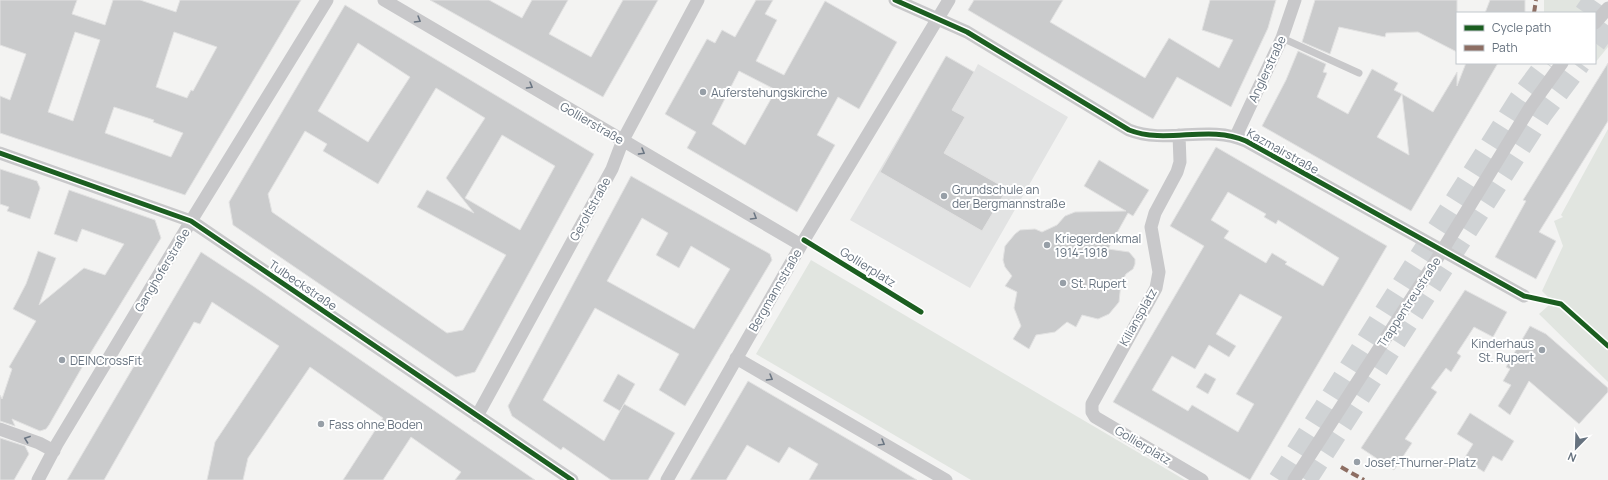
<svg xmlns="http://www.w3.org/2000/svg" width="1608" height="480" viewBox="0 0 1608 480" font-family="Manrope,sans-serif">
	<style>
		.built { fill: #e2e3e3 }
		.green { fill: #e1e5e0 }
		.building { fill: #cacbcc; stroke: #e2e2e2; fill-rule: evenodd }
		.lines { fill: none; stroke-linecap: round; stroke-linejoin: round }
		.highway-tunnel { stroke: #d0d3d5; stroke-width: 22; stroke-dasharray: 22 11; stroke-linecap: butt }
		.lane { stroke: #c8c8ca; stroke-width: 7 }
		.street { stroke: #c8c8ca; stroke-width: 13 }
		.quiet { stroke: #8d6e63; stroke-width: 4; stroke-dasharray: 8 4; stroke-linecap: butt }
		.cycleway-casing { stroke: #fff; stroke-width: 8 }
		.cycleway { stroke: #1b5e20; stroke-width: 5 }
		.oneway { stroke: #6b7683 }
		.poi-dot { fill: #979fa7; stroke: #fff; stroke-width: 1.5 }
		.labels { text-anchor: middle; dominant-baseline: central; stroke-width: 4; stroke-linejoin: round; paint-order: stroke }
		.street-label { font-size: 12px; fill: #66727f; stroke: #fff }
		.poi-label { font-size: 12px; fill: #66727f; stroke: #fff; text-anchor: start }
	</style>
	<rect width="100%" height="100%" fill="#f3f3f2"/>
	<path class="built" d="M947,56l27,16 4,-8 90,53 -98,171 -120,-68z"/>
	<path class="green" d="M1544,0h50l-12,13h-38z
		M1608,29v18l-14,17 -2,-1h3v-17z
		M1608,129v253l-69,-68 9,-8 2,-7 -8,-8 21,-45 -9,-25 9,-4 -2,-2z
		M811,260l374,220h-214l-215,-126z"/>
	<path class="building" d="M0,0h77l-5,14 33,11 8,-25h27l36,12 4,-12h121l-116,195 -185,-62v-37l10,4 16,-46 -26,-9zM75,32l25,8 -27,81 -25,-9zM174,32l43,15 -24,44 -2,-1 -4,8 -31,-11zM114,107l40,13 -1,2 30,11 -12,24 -66,-24z
		M430,0h59l33,18 10,-18h36l-19,34 42,23 32,-57h35l-55,97z
		M756,0h17l-8,14 12,6 -21,41 28,14 41,-74 72,41 -38,67 -21,-12 -21,38 18,10 -38,67 -110,-64 9,-16 -31,-18 42,-75 8,4 7,-13 13,7zM739,71l37,19 -31,55 -33,-21z
		M974,0h89l-13,22 95,56 24,-40 50,30 14,-28 -31,-10 8,-30h66l-8,28 -37,79 -54,-30 -24,42 -185,-109z
		M1315,0h142v52l-39,-20 -32,1 -1,4 -46,-10 -9,27 -28,-12z
		M1490,0h35v13h-40z
		M345,5l249,149 -119,218 -19,5 -223,-152 -4,-23zM358,43l52,34 -42,65 -50,-31zM436,88l49,30 -39,60 28,35 -47,-23 -10,17 89,48 -43,75 -16,3 -175,-121 -4,-18 37,-63 22,13 -4,7 55,33zM502,135l53,31 -35,64 -55,-32z
		M1298,51l28,13 -3,8 4,1 -10,24 31,17 24,-45 26,14 -4,7 8,4 -25,43 32,18 -7,-61 31,18 24,-40v14l9,-23h32l-87,148 -149,-85 24,-46z
		M946,56l28,16 -22,38 13,7 -21,36 63,36 -25,42 -102,-59z
		M1608,63v58l-69,111 17,9 -20,38 -41,-22 31,-56 -3,-1z
		M1216,147l171,99 -137,234 -137,-78 91,-156 -34,-20zM1228,192l38,22 -2,3 12,7 2,-4 61,38 -16,28 -38,-22 2,-2 -15,-9 -6,10 -42,-25 5,-7 -18,-11zM1240,294l42,23 -46,77 18,10 -16,28 -46,-27 -4,6 -36,-21 20,-34 23,13 14,-24 20,12 7,-11 -20,-12z
		M1099,160l50,30 -16,26 -5,-3 -20,36 21,3 6,7v5l-2,5 -7,5 -5,9 -2,19 -10,12 -11,5 -16,-4 -6,12 -9,-5 -12,10 -19,3 -7,14 -16,-10 8,-13 -7,-18 3,-16 -12,-6 7,-10 -7,-9 -2,-7 2,-14 10,-12 5,-4 15,-1 7,3 15,-7 8,-9 10,-4 51,-1 -42,-25z
		M0,169l37,12 3,7 -10,31 -23,-8 2,-4 -9,-3z
		M631,176l139,78 2,6 -87,146 -26,-16 20,-36 -84,-46 -52,92 61,41 20,-37 51,29 -27,47h-37l-48,-33 -2,3 -49,-34 -4,-10zM642,218l26,15 -12,22 23,13 12,-22 39,23 -36,60 -87,-48z
		M69,190l86,30 6,18 -76,124 -36,63 -3,4 -6,2 -28,-12 3,7 -15,-5v-26l2,4 10,-30 -3,-2 27,-46 -23,-12 13,-25 12,-33 18,7 -17,47 45,-37 21,7 19,-31 -42,-15 -5,13 -23,-8z
		M201,252l52,34 282,194h-80l6,-8 -50,-35 -28,43h-40l40,-62 -73,-51 -62,91 -5,22h-36l8,-38 64,-96 -67,-44 -12,22 -6,-2 -90,158h-37z
		M1465,290l42,22 -14,25 -19,-10 -17,26 4,3 -10,16 -5,-4 -15,20 6,4 -32,47 7,4 -18,27 -33,-22z
		M1530,326l16,8 62,54v4l-29,32 -50,-43 -19,34 -12,-9 13,-21 -8,-4 7,-12 -4,-2z
		M1205,373l11,6 -8,15 -12,-7z
		M618,374l17,10 -15,27 -17,-10z
		M748,381l122,71 47,28h-108l9,-16 -29,-17 -10,16 -32,-18 -21,35h-36z
		M1470,413l44,28 -12,20 -9,-5 -9,16 -20,-13 9,-15 -16,-10z
		M0,438l25,8 4,8 -15,26h-14z"/>
	<g class="lines">
		<path class="highway-tunnel" d="M1585,13l9,-13
			M1595,43l13,-18
			M1279,480l241,-381 27,-36
			M1306,480l235,-365 39,-52"/>
		<path class="lane" d="M1282,38l77,35
			M804,240l117,72"/>
		<path class="street" d="M384,0l417,245
			M895,0l72,32 162,98c38,15 79,-6 117,11l278,155
			M1595,23l13,-15
			M1179,135l1,27 -3,10 -22,41 -4,14 8,45 -3,16 -64,116v8l3,5 107,63
			M1236,136l46,-98 13,-38
			M0,153l191,68 381,259
			M736,358l210,122
			M477,416l135,-247 11,-29 75,-140
			M0,429l39,14 15,8
			M38,480l19,-36 134,-223 136,-221
			M667,480l137,-240 145,-240
			M1294,480l148,-229 89,-145 31,-43"/>
		<path class="quiet" d="M1534,13l2,-13
			M1341,467l23,13"/>
		<g class="cycleway-casing">
			<path id="cycleway" d="M895,0l72,32 162,98c38,15 79,-6 117,11l278,155 37,8 47,42
				M0,153l191,68 381,259
				M804,240l117,72"/>
		</g>
		<use href="#cycleway" class="cycleway"/>
	</g>
	<defs><path id="oneway-chevron" d="M-2-3.5L2.5 0L-2 3.5" fill="none" stroke-width="1.6" stroke-linecap="round" stroke-linejoin="round"/></defs>
	<g class="oneway">
		<use href="#oneway-chevron" transform="translate(418 20) rotate(31)"/>
		<use href="#oneway-chevron" transform="translate(530 86) rotate(30)"/>
		<use href="#oneway-chevron" transform="translate(642 152) rotate(30)"/>
		<use href="#oneway-chevron" transform="translate(754 217) rotate(31)"/>
		<use href="#oneway-chevron" transform="translate(770 378) rotate(30)"/>
		<use href="#oneway-chevron" transform="translate(27 439) rotate(-160)"/>
		<use href="#oneway-chevron" transform="translate(882 443) rotate(30)"/>
	</g>
	<g class="poi-dot">
		<circle cx="703" cy="92" r="4"/>
		<circle cx="944" cy="196" r="4"/>
		<circle cx="1047" cy="245" r="4"/>
		<circle cx="1063" cy="283" r="4"/>
		<circle cx="1542" cy="350" r="4"/>
		<circle cx="62" cy="360" r="4"/>
		<circle cx="321" cy="424" r="4"/>
		<circle cx="1357" cy="462" r="4"/>
	</g>
	<g class="labels">
		<g class="street-label">
			<text transform="translate(1267 69) rotate(-65)">Anglerstraße</text>
			<text transform="translate(592 123) rotate(30)">Gollierstraße</text>
			<text transform="translate(1283 151) rotate(29)">Kazmairstraße</text>
			<text transform="translate(590 209) rotate(-61)">Geroltstraße</text>
			<text transform="translate(868 267) rotate(32)">Gollierplatz</text>
			<text transform="translate(162 270) rotate(-59)">Ganghoferstraße</text>
			<text transform="translate(303 285) rotate(34)">Tulbeckstraße</text>
			<text transform="translate(775 290) rotate(-60)">Bergmannstraße</text>
			<text transform="translate(1409 302) rotate(-57)">Trappentreustraße</text>
			<text transform="translate(1138 317) rotate(-61)">Kiliansplatz</text>
			<text transform="translate(1143 445) rotate(31)">Gollierplatz</text>
		</g>
		<g class="poi-label">
			<text x="711" y="92">Auferstehungskirche</text>
			<text x="952" y="189">Grundschule an<tspan x="952" dy="14">der Bergmannstraße</tspan></text>
			<text x="1055" y="238">Kriegerdenkmal<tspan x="1055" dy="14">1914-1918</tspan></text>
			<text x="1071" y="283">St. Rupert</text>
			<text x="1534" y="343" text-anchor="end">Kinderhaus<tspan x="1534" dy="14">St. Rupert</tspan></text>
			<text x="70" y="360">DEINCrossFit</text>
			<text x="329" y="424">Fass ohne Boden</text>
			<text x="1365" y="462">Josef-Thurner-Platz</text>
		</g>
	</g>
	<rect x="1456" y="12" width="140" height="52" fill="#ffffff" stroke="#c2c7cc"/>
	<rect x="1464" y="25" width="20" height="6" fill="#1b5e20" stroke="#c2c7cc"/>
	<text x="1492" y="32" font-size="12" fill="#66727f">Cycle path</text>
	<rect x="1464" y="45" width="20" height="6" fill="#8d6e63" stroke="#c2c7cc"/>
	<text x="1492" y="52" font-size="12" fill="#66727f">Path</text>
	<g transform="translate(1576 448) rotate(203)" stroke="#ffffff" stroke-width="3" paint-order="stroke">
	<path d="M0-3L7 15L0 10L-7 15Z" fill="#66727f"/>
	<text y="-6" font-size="11" font-weight="bold" text-anchor="middle" fill="#66727f">N</text>
	</g>
</svg>
